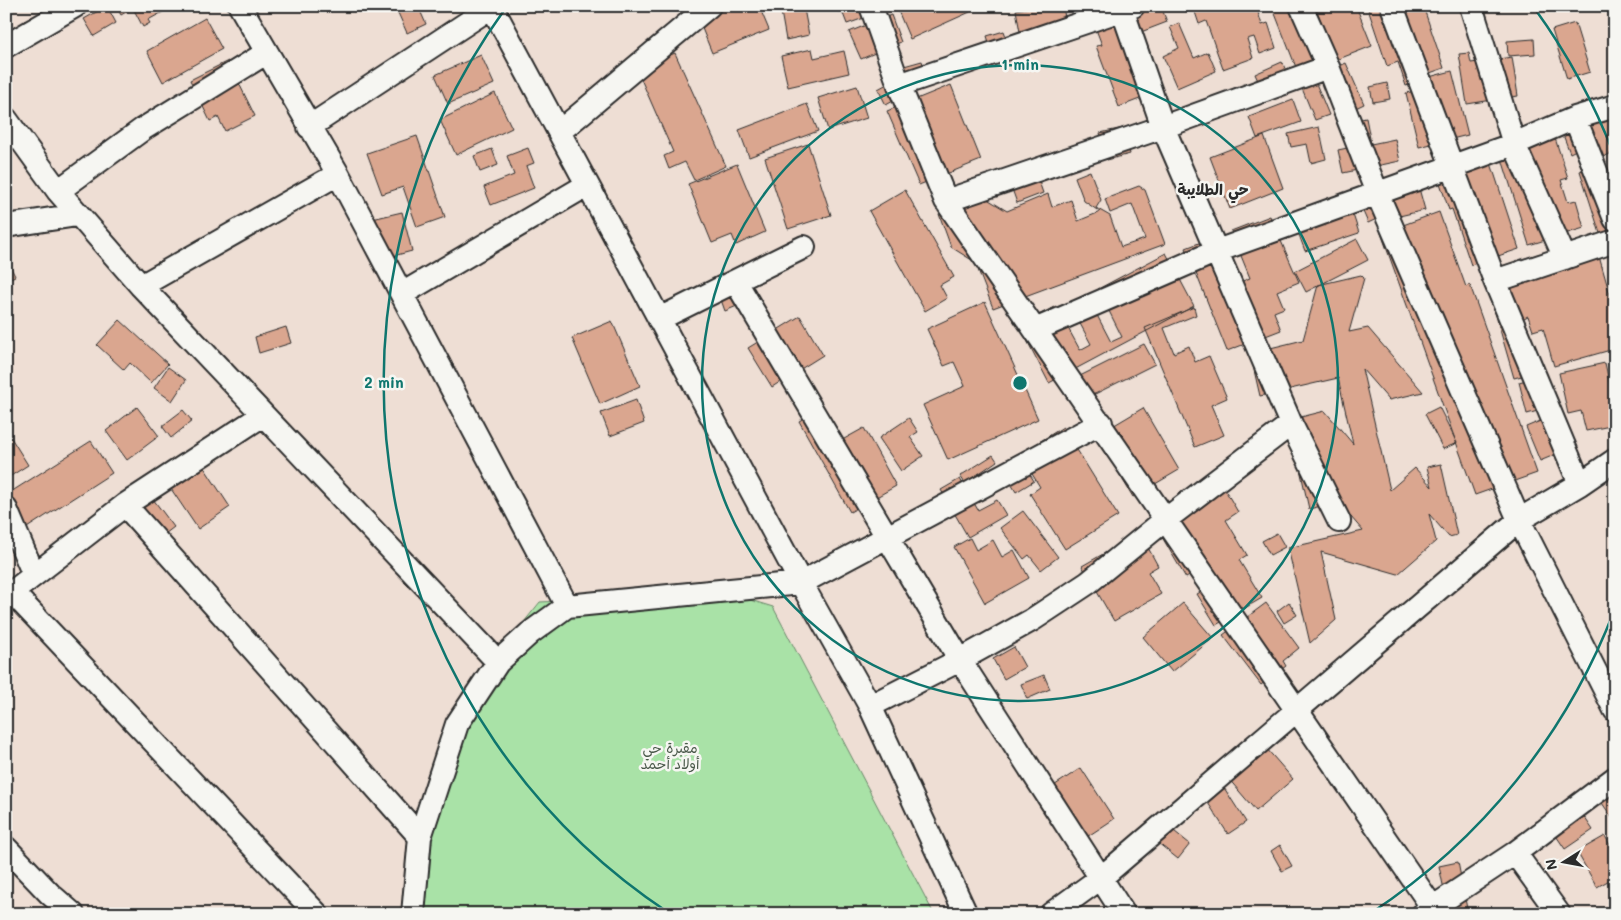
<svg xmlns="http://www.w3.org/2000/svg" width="1621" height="920" viewBox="0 0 1621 920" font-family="Mali,'Playpen Sans Arabic',sans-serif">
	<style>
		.green { fill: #a9e2a7; stroke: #6a8669 }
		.building { fill: #daa68f; stroke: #2b2b2b }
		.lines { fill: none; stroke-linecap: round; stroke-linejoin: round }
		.minor-casing { stroke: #2b2b2b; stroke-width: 26 }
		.minor { stroke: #f6f6f2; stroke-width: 22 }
		.ring { fill: none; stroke: #0f766e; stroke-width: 2.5 }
		.labels { text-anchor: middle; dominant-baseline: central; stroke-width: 5; stroke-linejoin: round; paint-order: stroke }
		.park-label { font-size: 14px; fill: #4a594a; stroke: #f6f6f2 }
		.neighbourhood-label { font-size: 15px; font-weight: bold; fill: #2b2b2b; stroke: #f6f6f2 }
		.centre { fill: #0f766e; stroke: #f6f6f2; stroke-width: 2.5 }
		.ring-label { font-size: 15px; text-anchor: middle; font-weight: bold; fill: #0f766e; stroke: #f6f6f2; stroke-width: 5; stroke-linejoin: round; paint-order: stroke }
	</style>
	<rect width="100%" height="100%" fill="#eeded4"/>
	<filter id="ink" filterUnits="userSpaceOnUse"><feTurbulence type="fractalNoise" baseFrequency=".02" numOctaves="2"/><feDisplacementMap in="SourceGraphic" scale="10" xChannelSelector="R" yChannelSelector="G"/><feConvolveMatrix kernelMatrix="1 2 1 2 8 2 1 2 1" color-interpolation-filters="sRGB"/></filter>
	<g filter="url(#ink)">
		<path class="green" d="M727,593l46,14 161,307h-521l43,-207 84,-105z"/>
		<path class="building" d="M107,6l9,17 -22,13 -10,-17z
			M116,6h58l-26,14 2,3 -7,4 -10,-19 -12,7z
			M395,6h23l8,18 -19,9z
			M693,6h66l10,24 -57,23z
			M780,6h30l-6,3 5,26 -23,5z
			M837,6h23l4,12 -17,6 -5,-13 -3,1z
			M896,6h33l3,6 14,-6h22l2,6 -60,27z
			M1038,6h25l5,30 -46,7 -6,-33z
			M1087,6h74l6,16 -26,10 22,58 -44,17 -23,-61 6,-1z
			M1193,6h63l6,19 6,-2 8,25 -16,6 -6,-17 -7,2 6,19 -30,11 -17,-48 -7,3z
			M1272,6h30l32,61 -33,13z
			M1315,6h41l16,40 -36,14z
			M1367,6h56l21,62 -17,6 -2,6 -19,6 -8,-24 -11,4z
			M891,15l10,27 -40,17 -12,-27z
			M205,18l17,31 -59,33 -16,-31z
			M1179,23l15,35 14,-6 8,19 -39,17 -14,-32 16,-8 -9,-21z
			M1575,23l15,49 -23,7 -15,-49z
			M1004,31l7,19 -18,5 -6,-19z
			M1534,39l1,15 -27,2 -1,-15z
			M812,49l2,9 30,-7 5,22 -61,14 -7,-31z
			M675,53l51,113 -32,14 -9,-18 -16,7 -5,-13 9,-4 -36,-82z
			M1469,53l2,10 41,-6 6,39 -51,8 -8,-50z
			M481,55l13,29 -46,20 -13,-29z
			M228,61l27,55 -30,15 -7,-14 -8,4 -20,-41z
			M922,61l8,25 -18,6 -8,-26z
			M1282,62l11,23 -34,-2 -4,-9z
			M1346,63l18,41 -23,11 -18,-41z
			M1452,71l16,64 -49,12 -13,-54 13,-3 10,-13z
			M896,79l8,16 -18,10 -8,-16z
			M1315,81l14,34 -14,5 -14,-34z
			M1387,83l3,16 -17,3 -3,-15z
			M951,85l30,75 -62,25 -32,-74z
			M857,86l10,32 -39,12 -10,-32z
			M495,93l17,35 -56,27 -16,-35z
			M1602,99l13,31v22l-27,11 -6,-16 -12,6 -13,-34z
			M1293,100l8,22 -44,16 -8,-21z
			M807,104l11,27 -69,26 -10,-27z
			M1366,118l5,26 24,-5 5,22 -57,12 -5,-23 14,-3 -6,-25z
			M1549,120l19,58 -7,2 7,22 8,-2 8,28 -55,17 -33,-105z
			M1319,127l7,32 -15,4 -4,-19 -16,3 -3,-13z
			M1123,128l7,26 -23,6 -7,-27z
			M417,136l28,81 -28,10 -14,-40 -21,7 -15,-41z
			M1264,136l19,52 -53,21 -20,-52z
			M808,144l23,71 -43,14 -23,-71z
			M528,148l6,15 -8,3 8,22 -43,17 -7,-18 30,-12 -7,-19z
			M1486,148l33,101 -48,16 -19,-56 -3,1 -15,-45z
			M492,149l6,16 -18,7 -6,-16z
			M1032,162l11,31 -26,10 -11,-31z
			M737,164l28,68 -29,13 -4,-10 -20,8 -24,-59z
			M1603,164l12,39v40l-11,3 -24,-75z
			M1090,171l11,29 -5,8 14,8 11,31 24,-8 -13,-35 -22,9 -5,-14 34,-13 6,4 20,54 -172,64 -18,-46 -24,-15 -12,-33 45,-17 23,14 41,-17 4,13 19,-7 7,21 22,-9 -16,-11 -9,-24z
			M1415,174l10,36 -34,8 -10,-35z
			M905,190l49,87 -14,8 7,13 -22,13 -56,-100z
			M1346,193l13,40 -54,18 -7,-19 -17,6 -7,-20z
			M1355,193l30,22 -17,8z
			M402,212l10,39 -34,9 -10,-40z
			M1439,212l27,75 4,-2 67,188 -62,22 -94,-262z
			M1270,216l29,66 -22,9 7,17 -10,4 7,18 -54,21 -41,-103 36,-14 18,48 10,-4 -19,-47z
			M1357,239l11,21 -62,32 -11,-21z
			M1596,246l19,66v39l-1,-2 -60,17 -11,-38 -10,3 -5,-15 -6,3 15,53 -23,6 -29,-100z
			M1166,253l28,53 -145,77 -30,-58 37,-19 24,44 11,-6 -22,-41 17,-9 25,48 11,-5 -24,-48z
			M6,258l9,18 -9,4z
			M1361,275l3,3 -15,54 19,-4 55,64 -34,8 -27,-31 28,121 25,-22 17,19 -5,-20 14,-3 16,71 -8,2 -20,-23 7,27 -38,33 -77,-22 15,68 -26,23 -22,-95 75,-17 -25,-29 -29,7 -20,-89 36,-9 28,33 -15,-66 -78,18 -10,-43 53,-13 15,-55z
			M732,293l5,13 -12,5 -5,-14z
			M985,302l53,117 -90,41 -25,-55 42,-19 -11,-24 -10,4 -17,-37z
			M1194,307l2,8 -32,13 10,25 15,-7 6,16 14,-6 18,42 -16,7 13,30 -29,12 -50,-119z
			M800,316l23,39 -51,32 -24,-39z
			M120,320l48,44 -17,19 -21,-20 -6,7 -27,-25z
			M612,321l28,65 -40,18 -28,-66z
			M286,327l5,16 -32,10 -4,-16z
			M1144,344l11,20 -74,37 -11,-20z
			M1605,363l10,45v17l-29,6 -5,-20 -13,3 -9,-41z
			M168,367l18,13 -14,21 -18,-13z
			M1537,377l8,32 -18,5 -8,-32z
			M636,400l8,23 -34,13 -9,-23z
			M137,407l22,29 -32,24 -21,-29z
			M1439,407l18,36 -14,6 -18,-35z
			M1143,408l36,62 -46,27 -48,-80 26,10z
			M183,410l9,11 -21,17 -9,-12z
			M817,411l18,33 29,-16 32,58 -46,26 -51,-91z
			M1562,412l14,34 -36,15 -14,-34z
			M909,418l9,14 -8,5 13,19 -22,15 -22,-33z
			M1063,427l55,89 -53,33 -35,-55 10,-7 -20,-33z
			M8,433l20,32 -22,14v-45z
			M91,441l21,32 -96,62 -10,-15v-25z
			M194,452l36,55 -32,22 -37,-55z
			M993,455l4,6 -32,22 -5,-7z
			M1018,455l16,26 -18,11 -16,-27z
			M1214,471l24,41 -12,8 21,35 -8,5 23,38 -46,27 -19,-31 18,-10 -10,-17 -19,11 -34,-58 40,-24 -5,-8z
			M960,479l18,31 19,-10 9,15 -38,22 -27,-47z
			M144,487l30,40 -26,20 -31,-40z
			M1023,511l35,46 -17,13 -12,-15 -5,4 -24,-31z
			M1140,533l18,33 -10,6 13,22 -47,27 -32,-55z
			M1277,533l8,14 -15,8 -8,-14z
			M970,538l6,12 17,-10 9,17 12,-7 15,28 -44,25 -31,-56z
			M1289,602l8,13 -13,8 -7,-12z
			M1183,603l30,35 -41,34 -29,-35z
			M1266,603l33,45 -16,13 3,5 -25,19 -38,-50z
			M1014,647l11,20 -21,12 -11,-20z
			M1044,675l6,14 -23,10 -6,-15z
			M1259,740l34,39 -37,32 -34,-40z
			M1081,768l33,51 -44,29 -33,-51z
			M1219,780l27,42 -18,12 -27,-42z
			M1615,780v42l-26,-38z
			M1572,799l21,31 -28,19 -21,-31z
			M1159,819l31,25 -12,15 -31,-25z
			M1605,836l10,18v23l-18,10 -20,-35z
			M1280,845l12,21 -10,5 -11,-20z
			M1458,862l10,52h-37l16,-10 -8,-38z"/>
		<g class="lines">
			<g class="minor-casing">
				<path id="minor" d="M240,6l98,168 229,432
					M871,6l28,79 47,116 491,713
					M1121,6l42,121 128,297 48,97
					M1301,6l27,61 49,126 142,327 96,190
					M1392,6l103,275 85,203
					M1471,6l43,138 51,114
					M492,7l309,576 300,-160
					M6,46l69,-40
					M899,85l234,-79
					M1575,118l40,101
					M6,119l52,72 83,95 357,376
					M309,127l184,-121
					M559,132l150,-126
					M58,191l85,-62 123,-76
					M946,201l217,-74 165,-60
					M6,226l71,-11
					M1495,281l120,-40
					M736,282l224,378 164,254
					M141,286l197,-112
					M402,294l185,-109
					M659,319l145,-72
					M1035,330l182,-79 297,-107 61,-26 40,-12
					M125,505l295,332
					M6,509l28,66
					M12,592l305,322
					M6,597l119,-92 138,-90
					M870,706l90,-46 72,-40 56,-37 77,-63 126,-96
					M6,848l44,46 23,20
					M1515,853l44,61
					M413,914l7,-77 37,-113 41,-62 32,-29 37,-27 234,-23 69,123 96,208
					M1051,914l51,-37 417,-357 61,-36 35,-24
					M1423,914l92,-61 100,-75"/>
			</g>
			<use href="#minor" class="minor"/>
		</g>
	</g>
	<g class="ring">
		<circle cx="1020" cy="383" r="318"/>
		<path d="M1614 611A636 636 0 0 1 1371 913M669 913A636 636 0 0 1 505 9M1535 9A636 636 0 0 1 1614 155"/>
	</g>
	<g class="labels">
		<g class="park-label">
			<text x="670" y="747">مقبرة حي<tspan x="670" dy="16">أولاد أحمد</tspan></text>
		</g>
		<g class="neighbourhood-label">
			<text x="1213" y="189">حي الطلايبة</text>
		</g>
	</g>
	<circle cx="1020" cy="383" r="8" class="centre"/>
	<g class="ring-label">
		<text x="1020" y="70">1 min</text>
		<text x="384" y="388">2 min</text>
	</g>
	<rect width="1621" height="920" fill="none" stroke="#f6f6f2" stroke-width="25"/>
	<rect x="12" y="12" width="1596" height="895" fill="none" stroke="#2b2b2b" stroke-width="2" filter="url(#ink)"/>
	<g transform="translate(1564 862) rotate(259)" stroke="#f6f6f2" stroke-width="4" paint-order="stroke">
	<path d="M0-4L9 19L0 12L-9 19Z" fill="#2b2b2b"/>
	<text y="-8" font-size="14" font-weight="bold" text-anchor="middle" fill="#2b2b2b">N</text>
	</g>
</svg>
